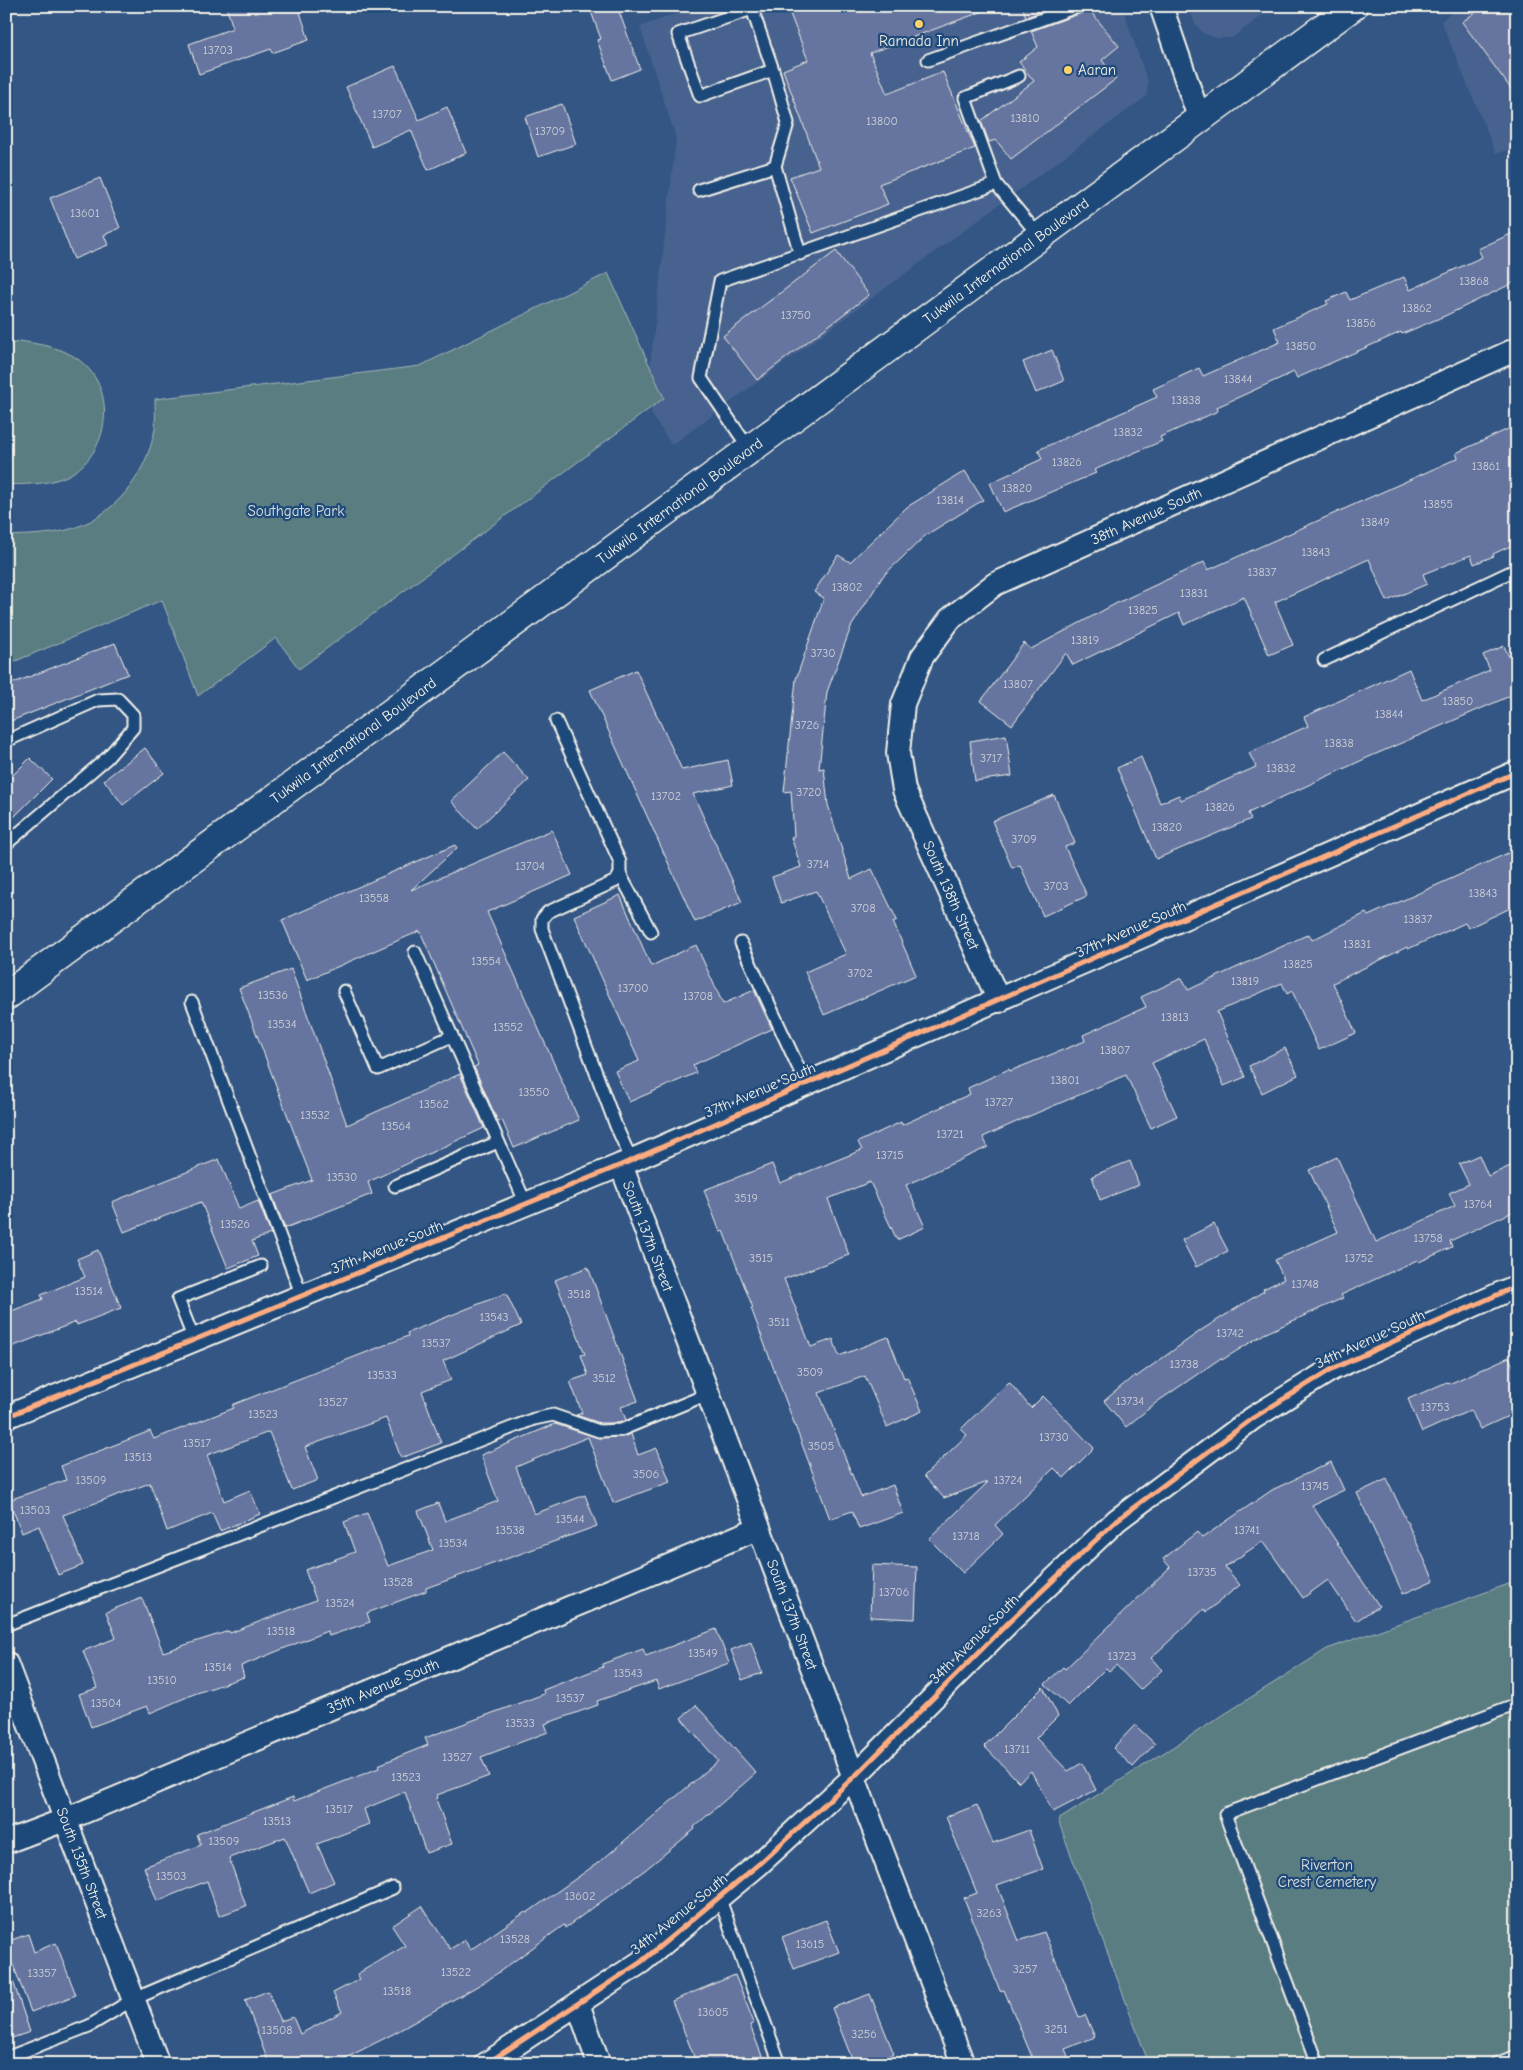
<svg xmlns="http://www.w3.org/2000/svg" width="1523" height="2070" font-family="'Comic Neue',sans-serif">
<rect width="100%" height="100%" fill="#335685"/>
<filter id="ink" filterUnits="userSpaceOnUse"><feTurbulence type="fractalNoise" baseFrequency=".02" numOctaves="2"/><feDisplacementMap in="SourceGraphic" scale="10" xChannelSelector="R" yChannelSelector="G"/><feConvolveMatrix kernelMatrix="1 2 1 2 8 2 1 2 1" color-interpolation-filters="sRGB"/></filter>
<g filter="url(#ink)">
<!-- built -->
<g fill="#46628f">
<path d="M696,6H1122L1148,83L1147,96L672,445L653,417L647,393L676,138L640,27Z"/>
<path d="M1188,6H1275L1232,38H1216L1203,33L1195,24Z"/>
<path d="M1459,6H1517V146L1496,154L1441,21Z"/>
</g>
<!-- green -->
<g fill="#5a7d82" stroke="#a7b7b5">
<path d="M608,273L664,398L299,669L276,638L198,696L162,600L6,665V536C27,535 47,535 67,530C114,518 146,476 155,429C156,420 155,409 155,399L420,366Z"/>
<path d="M20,341C44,345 68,348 86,366C120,400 105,465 59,479C42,485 24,484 6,485V346Z"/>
<path d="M1517,1581V2064H1149L1058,1820L1327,1649Z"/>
</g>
<!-- building -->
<g fill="#6675a0" stroke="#f4f1e8">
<path d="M226,6H298L309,40L272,53L271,49L199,74L189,44L233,28Z"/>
<path d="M589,6H617L640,69L612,80L597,40L601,39Z"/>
<path d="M787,6H988L989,9L870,53L887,94L943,72L975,148L879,184L888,204L813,233L790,177L819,167L783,70L808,60Z"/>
<path d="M1022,6H1056L1026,17Z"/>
<path d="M1086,6L1119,46L1102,60L1116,79L1011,159L996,140L989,142L981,121L1034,81L1019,62L1038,47L1031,31L1082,13Z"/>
<path d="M1484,6H1517V97L1462,22Z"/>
<path d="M395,66L419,120L447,107L466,153L428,170L411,130L372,147L346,87Z"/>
<path d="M562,104L576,144L538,157L525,117Z"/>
<path d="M100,178L120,228L104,235L108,245L74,259L50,198Z"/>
<path d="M1517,231V281L1447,315L1402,334L1401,332L1297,378L1294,372L1217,407L1218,411L1160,437L1162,441L1094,470L1096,473L1003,512L990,483L1042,459L1038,450L1157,397L1153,389L1199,368L1203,376L1280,342L1274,328L1328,304L1326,301L1346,292L1350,300L1404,277L1410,290L1482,257L1478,249Z"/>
<path d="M836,251L869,295L757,380L723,336Z"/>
<path d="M1052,350L1064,381L1036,393L1023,362Z"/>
<path d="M1517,425V543L1493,554L1494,556L1474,564L1471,555L1423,574L1427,584L1387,601L1369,559L1275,602L1293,645L1269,655L1244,597L1184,625L1179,613L1073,665L1066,653L1012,725L981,701L1024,643L1031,649L1117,603L1164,581L1204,562L1208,570L1458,458L1456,453Z"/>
<path d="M965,471L983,500L926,535L883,576L851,627L827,692L819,769L824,768L828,805L851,879L872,869L897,920L893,922L916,975L824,1015L805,972L846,954L816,891L781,903L772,877L801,867L791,837L794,836L791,791L784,792L796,679L824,598L814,592L838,555L850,562L907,507Z"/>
<path d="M115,643L128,674L6,723V686Z"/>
<path d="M1504,646L1510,659L1517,656V693L1369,757L1248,813L1251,819L1156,859L1117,768L1141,757L1160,803L1179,795L1181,800L1256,767L1249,753L1308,726L1304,717L1409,669L1422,700L1490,670L1483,655Z"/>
<path d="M636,670L682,770L728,760L733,785L693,794L742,902L695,922L590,690Z"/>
<path d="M1006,735L1012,776L975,781L970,741Z"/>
<path d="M145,748L164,773L123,805L104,780Z"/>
<path d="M503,752L529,780L477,829L451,801Z"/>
<path d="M30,758L52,779L6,825V782Z"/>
<path d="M1054,795L1075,843L1065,847L1087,896L1043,916L1020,865L1012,868L992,821Z"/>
<path d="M552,830L572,875L487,912L579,1120L514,1148L502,1120L498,1122L474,1067L478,1065L420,931L307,980L282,920L455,845L457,848L411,890Z"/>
<path d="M1517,849V905L1468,928L1465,923L1408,949L1407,947L1333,983L1356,1033L1319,1050L1292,991L1287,994L1282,983L1217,1012L1245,1077L1224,1086L1204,1039L1152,1063L1177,1116L1151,1128L1126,1075L1025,1118L983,1137L988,1147L906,1185L925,1227L897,1240L870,1182L828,1199L849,1255L784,1279L811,1347L833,1339L839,1356L888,1337L904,1378L907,1377L922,1411L887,1427L865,1376L819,1393L861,1497L893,1485L903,1513L859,1529L852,1511L830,1519L751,1308H753L723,1231L720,1232L704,1190L772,1164L780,1183L862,1150L858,1142L901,1122L902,1125L970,1094L968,1088L1009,1069L1010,1071L1085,1041L1083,1035L1146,1007L1141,997L1182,978L1188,990L1309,934L1312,940L1366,913L1368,916Z"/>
<path d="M620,895L651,966L696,945L723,1004L754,990L772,1029L693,1065L696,1073L629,1102L615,1071L639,1061L574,916Z"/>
<path d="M291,969L347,1125L460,1074L484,1128L368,1182L372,1194L285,1228L272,1195L312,1180L239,988Z"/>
<path d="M1285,1048L1298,1075L1262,1093L1249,1066Z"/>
<path d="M1479,1155L1488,1176L1517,1163V1210L1450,1241L1452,1247L1419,1262L1417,1260L1341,1295L1343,1298L1264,1334L1222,1360L1221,1358L1157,1402L1126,1427L1104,1401L1135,1375L1136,1377L1203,1329L1264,1291L1263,1289L1284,1279L1275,1260L1338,1232L1309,1170L1337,1157L1376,1242L1455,1206L1449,1193L1469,1184L1459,1164Z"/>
<path d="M219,1159L239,1209L258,1201L271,1234L252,1241L258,1256L228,1268L201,1202L124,1232L112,1202Z"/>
<path d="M1130,1161L1139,1185L1100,1200L1092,1176Z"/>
<path d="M1214,1224L1228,1251L1196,1267L1182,1240Z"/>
<path d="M98,1250L121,1308L77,1325L76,1322L6,1349V1313L43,1299L41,1295L85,1277L77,1259Z"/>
<path d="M588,1267L638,1401L621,1407L626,1420L619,1423H600L576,1415L582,1413L570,1381L588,1375L581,1355L585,1354L555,1280Z"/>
<path d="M506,1293L521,1325L443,1361L451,1380L422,1391L441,1443L401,1458L386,1418L305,1447L318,1480L292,1490L269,1432L207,1455L224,1501L250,1490L260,1514L220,1531L212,1513L167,1531L150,1483L63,1515L83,1565L58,1575L39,1526L22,1533L9,1500L66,1480L61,1466L150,1431L154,1439L234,1408L232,1405L408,1336L407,1333Z"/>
<path d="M1509,1357L1517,1374V1412L1480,1429L1471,1410L1422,1432L1408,1399L1447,1382L1449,1384Z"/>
<path d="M1009,1382L1031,1408L1043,1396L1094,1448L1064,1478L1054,1468L995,1525L1003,1534L963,1573L929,1539L988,1482L944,1498L924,1476L967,1435L961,1429Z"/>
<path d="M555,1424L599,1438L622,1437L631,1434L638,1455L657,1448L670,1482L613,1503L588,1437L516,1467L534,1514L585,1495L597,1526L426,1588V1591L367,1613L370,1622L329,1636L327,1631L241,1666L244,1677L194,1694L150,1713L147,1706L91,1727L79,1694L97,1688L83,1651L116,1638L106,1612L142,1598L163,1652L229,1631L230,1633L316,1600L305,1570L355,1552L344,1522L367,1513L388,1566L433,1550L418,1511L438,1503L445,1521L498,1501L481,1455Z"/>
<path d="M1331,1462L1344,1490L1312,1505L1379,1606L1356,1621L1328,1580L1303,1598L1263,1541L1225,1567L1240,1585L1206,1612L1204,1609L1151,1658L1162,1670L1140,1690L1116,1665L1109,1671L1106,1668L1068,1706L1045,1684L1063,1667L1065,1669L1170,1567L1163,1559L1197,1532L1202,1538L1272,1490Z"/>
<path d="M1387,1479L1434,1580L1403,1594L1357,1493Z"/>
<path d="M872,1565L917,1567L915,1619L870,1617Z"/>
<path d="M716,1629L729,1663L659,1689L656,1681L597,1701L598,1705L545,1724L548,1732L481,1757L489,1776L437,1795L438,1798L436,1799L452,1844L426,1853L405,1792L364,1809L369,1824L317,1844L334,1882L309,1893L285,1837L229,1858L246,1906L219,1916L207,1881L157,1901L144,1867L201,1845L197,1834L293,1797L294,1801L379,1768L378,1765L428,1745L425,1738L544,1694L543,1690L603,1667L602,1664L643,1649L646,1656Z"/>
<path d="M751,1642L762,1673L742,1680L731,1650Z"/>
<path d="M1043,1687L1058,1716L1036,1738L1068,1771L1082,1763L1096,1790L1053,1812L1031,1771L1019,1782L984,1746Z"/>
<path d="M696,1705L756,1773L694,1827L695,1829L645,1870L565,1928L564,1925L488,1980L393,2034L334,2064H269L245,2000L268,1991L280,2021L293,2017L300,2034L342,2012L333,1993L360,1979L357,1974L405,1946L392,1926L422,1906L450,1949L465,1940L470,1950L525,1912L527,1913L602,1860L718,1761L681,1718Z"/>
<path d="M1135,1725L1155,1744L1133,1767L1113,1748Z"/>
<path d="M977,1805L993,1843L1029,1830L1043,1869L997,1885L1019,1941L1044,1932L1079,2017L1085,2015L1095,2037L1065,2049L1071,2064H1035L1004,1990L1000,1991L964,1898L977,1893L946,1817Z"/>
<path d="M826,1920L839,1952L794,1969L782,1937Z"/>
<path d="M28,1934L34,1952L56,1943L76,1995L31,2012L6,1946V1942Z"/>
<path d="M6,1972H10L30,2032L6,2040Z"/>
<path d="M735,1975L754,2023L750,2025L765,2064H697L672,2001Z"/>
<path d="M870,1994L894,2054L868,2064H854L832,2008Z"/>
</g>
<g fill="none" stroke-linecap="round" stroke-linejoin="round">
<defs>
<g id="lane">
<path d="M928,60L1079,6"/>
<path d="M773,70L700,96L678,34L752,9L773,70L788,123L775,166L800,254"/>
<path d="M996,184L965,98L1019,76"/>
<path d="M699,190L775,166"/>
<path d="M750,450L701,378L720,281L996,184L1040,237"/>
<path d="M1324,660L1517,569"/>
<path d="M556,721L620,862V874L616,881L548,912L542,919V929L616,1126L631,1159"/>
<path d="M6,741L98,700L118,699L133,715V728L107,758L6,844"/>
<path d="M620,874L651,932"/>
<path d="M741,943L806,1084"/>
<path d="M415,952L526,1204"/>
<path d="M344,991L378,1069L452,1036"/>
<path d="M192,1002L302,1296"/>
<path d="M395,1186L498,1142"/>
<path d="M194,1340L178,1299L261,1266"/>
<path d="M6,1625L534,1419L553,1415L599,1431L621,1430L708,1394"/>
<path d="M719,1897L780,2064"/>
<path d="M6,2058L89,2026L134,1999L393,1888"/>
<path d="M1318,2064L1225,1814L1517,1704"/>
<path d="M1495,2064L1517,2056"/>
</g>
<g id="street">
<path d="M1161,6L1200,120"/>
<path id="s1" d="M999,1001L904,790L898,753L903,704L922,657L950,619L995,584L1517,349"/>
<path id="s2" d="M621,1165L963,2064"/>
<path d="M6,1417L621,1165L1517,772"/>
<path id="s3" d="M6,1663L158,2064"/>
<path id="s4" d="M6,1842L67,1819L759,1528"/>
<path d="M578,2004L599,2064"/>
<path d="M486,2064L641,1962L759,1864L855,1776L1009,1622L1117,1520L1253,1418L1332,1369L1517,1286"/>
</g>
<g id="primary">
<path id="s5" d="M6,996L1353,6"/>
</g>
</defs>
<!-- lane casing -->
<use href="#lane" stroke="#f4f1e8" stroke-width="15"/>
<!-- street casing -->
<use href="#street" stroke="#f4f1e8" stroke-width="26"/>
<!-- primary casing -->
<use href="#primary" stroke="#f4f1e8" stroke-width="31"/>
<!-- lane -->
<use href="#lane" stroke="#1f4a7a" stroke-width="11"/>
<!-- street -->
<use href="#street" stroke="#1f4a7a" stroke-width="22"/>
<!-- primary -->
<use href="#primary" stroke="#1f4a7a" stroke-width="28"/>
<defs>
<g id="cycleway">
<path d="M6,1417L621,1165L1517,772"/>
<path d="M486,2064L641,1962L759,1864L855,1776L1009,1622L1117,1520L1253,1418L1332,1369L1517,1286"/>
</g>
</defs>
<!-- cycleway casing -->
<use href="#cycleway" stroke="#1f4a7a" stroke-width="8"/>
<!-- cycleway -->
<use href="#cycleway" stroke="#ffac80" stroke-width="5"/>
</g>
</g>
<!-- markers -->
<g fill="#ffd166" stroke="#1f4a7a" stroke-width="2">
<circle cx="919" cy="24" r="5"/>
<circle cx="1068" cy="70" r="5"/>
</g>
<g text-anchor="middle" stroke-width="4.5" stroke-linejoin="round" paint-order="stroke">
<!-- number labels -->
<g font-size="12" fill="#d0d2d6">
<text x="218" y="54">13703</text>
<text x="387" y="118">13707</text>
<text x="1025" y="122">13810</text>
<text x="882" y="125">13800</text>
<text x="550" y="135">13709</text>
<text x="85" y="217">13601</text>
<text x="1474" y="285">13868</text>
<text x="1417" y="312">13862</text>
<text x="796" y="319">13750</text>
<text x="1361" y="327">13856</text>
<text x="1301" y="350">13850</text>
<text x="1238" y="383">13844</text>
<text x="1186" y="404">13838</text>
<text x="1128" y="436">13832</text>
<text x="1067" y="466">13826</text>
<text x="1486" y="470">13861</text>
<text x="1017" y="492">13820</text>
<text x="950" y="504">13814</text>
<text x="1438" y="508">13855</text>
<text x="1375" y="526">13849</text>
<text x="1316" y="556">13843</text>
<text x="1262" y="576">13837</text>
<text x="847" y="591">13802</text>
<text x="1194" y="597">13831</text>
<text x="1143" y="614">13825</text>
<text x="1085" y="644">13819</text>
<text x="823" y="657">3730</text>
<text x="1018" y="688">13807</text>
<text x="1458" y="705">13850</text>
<text x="1389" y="718">13844</text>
<text x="807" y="729">3726</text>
<text x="1339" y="747">13838</text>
<text x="991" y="762">3717</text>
<text x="1281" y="772">13832</text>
<text x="809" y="796">3720</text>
<text x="666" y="800">13702</text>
<text x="1220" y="811">13826</text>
<text x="1167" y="831">13820</text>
<text x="1024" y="843">3709</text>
<text x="818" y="868">3714</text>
<text x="530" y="870">13704</text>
<text x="1056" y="890">3703</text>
<text x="1483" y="897">13843</text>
<text x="374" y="902">13558</text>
<text x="863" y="912">3708</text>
<text x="1418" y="923">13837</text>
<text x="1357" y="948">13831</text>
<text x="486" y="965">13554</text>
<text x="1298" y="968">13825</text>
<text x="860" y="977">3702</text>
<text x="1245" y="985">13819</text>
<text x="633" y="992">13700</text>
<text x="273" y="999">13536</text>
<text x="698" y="1000">13708</text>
<text x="1175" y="1021">13813</text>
<text x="282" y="1028">13534</text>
<text x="508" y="1031">13552</text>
<text x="1115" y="1054">13807</text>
<text x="1065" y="1084">13801</text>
<text x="534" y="1096">13550</text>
<text x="999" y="1106">13727</text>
<text x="434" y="1108">13562</text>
<text x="315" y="1119">13532</text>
<text x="396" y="1130">13564</text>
<text x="950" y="1138">13721</text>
<text x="890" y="1159">13715</text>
<text x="342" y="1181">13530</text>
<text x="746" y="1202">3519</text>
<text x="1478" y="1208">13764</text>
<text x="235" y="1228">13526</text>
<text x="1428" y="1242">13758</text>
<text x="761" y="1262">3515</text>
<text x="1359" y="1262">13752</text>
<text x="1305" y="1288">13748</text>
<text x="89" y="1295">13514</text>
<text x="579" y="1298">3518</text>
<text x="494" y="1321">13543</text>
<text x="779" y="1326">3511</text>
<text x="1230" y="1337">13742</text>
<text x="436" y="1347">13537</text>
<text x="1184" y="1368">13738</text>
<text x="810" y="1376">3509</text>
<text x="382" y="1379">13533</text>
<text x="604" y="1382">3512</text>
<text x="1130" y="1405">13734</text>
<text x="333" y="1406">13527</text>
<text x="1435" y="1411">13753</text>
<text x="263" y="1418">13523</text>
<text x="1054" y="1441">13730</text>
<text x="197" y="1447">13517</text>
<text x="821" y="1450">3505</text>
<text x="138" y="1461">13513</text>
<text x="646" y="1478">3506</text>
<text x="91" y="1484">13509</text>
<text x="1008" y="1484">13724</text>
<text x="1315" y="1490">13745</text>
<text x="35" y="1514">13503</text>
<text x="570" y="1523">13544</text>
<text x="510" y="1534">13538</text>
<text x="1247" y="1534">13741</text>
<text x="966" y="1540">13718</text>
<text x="453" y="1547">13534</text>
<text x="1202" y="1576">13735</text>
<text x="398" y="1586">13528</text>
<text x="894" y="1596">13706</text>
<text x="340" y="1607">13524</text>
<text x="281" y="1635">13518</text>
<text x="703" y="1657">13549</text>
<text x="1122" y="1660">13723</text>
<text x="218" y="1671">13514</text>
<text x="628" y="1677">13543</text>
<text x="162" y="1684">13510</text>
<text x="570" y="1702">13537</text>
<text x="106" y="1707">13504</text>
<text x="520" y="1727">13533</text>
<text x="1017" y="1753">13711</text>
<text x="457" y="1761">13527</text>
<text x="406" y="1781">13523</text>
<text x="339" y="1813">13517</text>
<text x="277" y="1825">13513</text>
<text x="224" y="1845">13509</text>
<text x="171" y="1880">13503</text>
<text x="580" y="1900">13602</text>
<text x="989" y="1917">3263</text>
<text x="515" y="1943">13528</text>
<text x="810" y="1948">13615</text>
<text x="1025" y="1973">3257</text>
<text x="456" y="1976">13522</text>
<text x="42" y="1977">13357</text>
<text x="397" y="1995">13518</text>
<text x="713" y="2016">13605</text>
<text x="1056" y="2033">3251</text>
<text x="277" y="2034">13508</text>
<text x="864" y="2038">3256</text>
</g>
<!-- poi labels -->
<g font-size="15" fill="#f4f1e8" stroke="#1f4a7a">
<text x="919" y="46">Ramada Inn</text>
<text x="1078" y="75" text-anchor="start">Aaran</text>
</g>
<!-- street labels -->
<g font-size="15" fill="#f4f1e8" stroke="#1f4a7a">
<text dy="5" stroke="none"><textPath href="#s5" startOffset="1241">Tukwila International Boulevard</textPath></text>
<text dy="5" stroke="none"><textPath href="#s5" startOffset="836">Tukwila International Boulevard</textPath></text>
<text dy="5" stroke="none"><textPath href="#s1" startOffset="639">38th Avenue South</textPath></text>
<text dy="5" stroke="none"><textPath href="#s5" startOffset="431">Tukwila International Boulevard</textPath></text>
<text transform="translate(951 895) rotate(66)" y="5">South 138th Street</text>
<text transform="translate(1131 929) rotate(-24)" y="5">37th Avenue South</text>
<text transform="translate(760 1090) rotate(-23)" y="5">37th Avenue South</text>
<text dy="5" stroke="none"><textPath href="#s2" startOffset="76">South 137th Street</textPath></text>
<text transform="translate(387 1247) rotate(-22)" y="5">37th Avenue South</text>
<text transform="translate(1370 1339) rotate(-25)" y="5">34th Avenue South</text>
<text dy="5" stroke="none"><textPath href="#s2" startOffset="481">South 137th Street</textPath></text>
<text transform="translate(974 1639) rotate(-45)" y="5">34th Avenue South</text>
<text dy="5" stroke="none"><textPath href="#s4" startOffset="408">35th Avenue South</textPath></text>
<text dy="5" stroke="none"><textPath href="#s3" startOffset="214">South 135th Street</textPath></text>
<text transform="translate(679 1914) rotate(-39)" y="5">34th Avenue South</text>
</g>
<!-- park labels -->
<g font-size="15" fill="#dde0d9" stroke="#1f4a7a">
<text x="296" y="516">Southgate Park</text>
<text x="1327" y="1870">Riverton<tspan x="1327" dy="17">Crest Cemetery</tspan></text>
</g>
</g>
<!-- margin -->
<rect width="1523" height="2070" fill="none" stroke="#1f4a7a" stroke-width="25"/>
<rect x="12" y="12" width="1498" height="2045" fill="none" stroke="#f4f1e8" stroke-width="2" filter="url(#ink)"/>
</svg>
